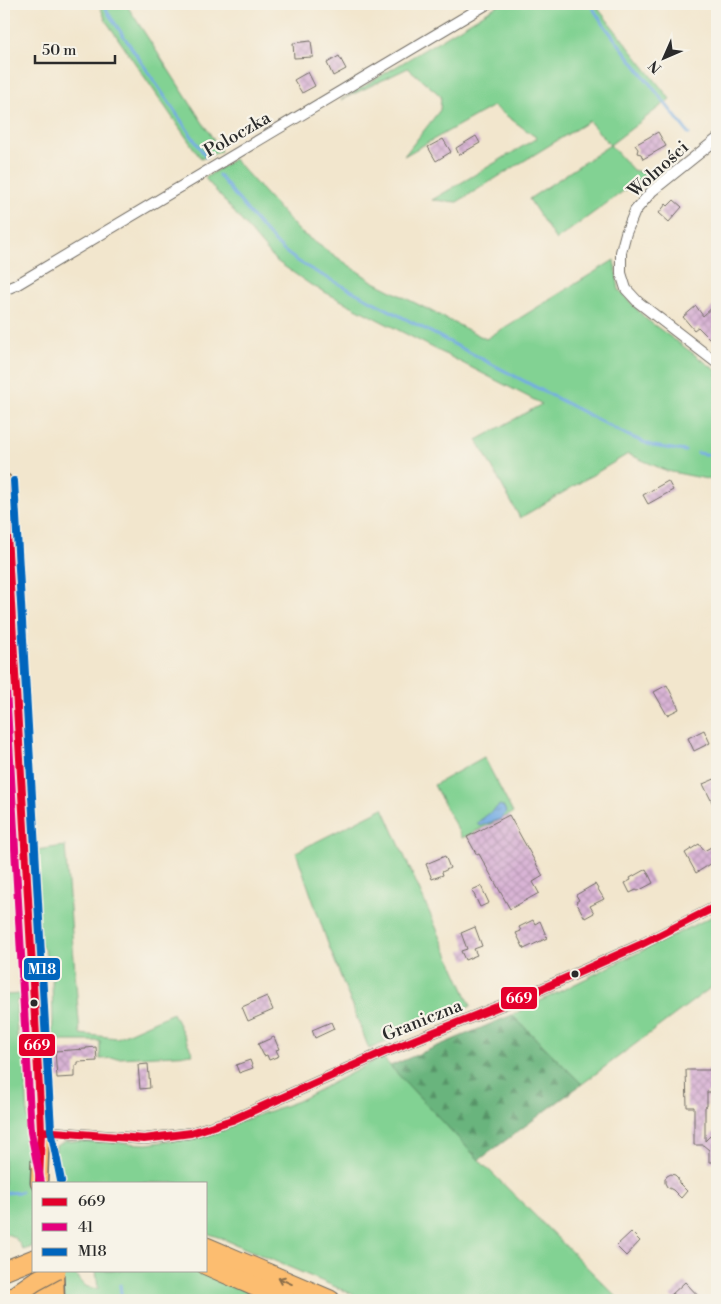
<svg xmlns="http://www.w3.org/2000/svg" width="721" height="1304" font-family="'Libre Bodoni',serif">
<defs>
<pattern id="forest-firs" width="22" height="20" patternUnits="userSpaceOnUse" patternTransform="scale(1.25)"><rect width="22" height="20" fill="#69b47d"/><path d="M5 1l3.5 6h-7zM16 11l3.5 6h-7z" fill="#579367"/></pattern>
<pattern id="water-ripples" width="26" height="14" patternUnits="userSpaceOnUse" patternTransform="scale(1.25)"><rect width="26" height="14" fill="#74ace3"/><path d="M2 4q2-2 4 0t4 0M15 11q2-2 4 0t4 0" fill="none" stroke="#5f8cb8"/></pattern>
<pattern id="building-cross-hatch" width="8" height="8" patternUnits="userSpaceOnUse" patternTransform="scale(1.25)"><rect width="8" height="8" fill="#d9b4d5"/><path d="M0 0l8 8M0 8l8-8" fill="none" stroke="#ba9bb7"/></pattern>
</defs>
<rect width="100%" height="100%" fill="#f7f3e8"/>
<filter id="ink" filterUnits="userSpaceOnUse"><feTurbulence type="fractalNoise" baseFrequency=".02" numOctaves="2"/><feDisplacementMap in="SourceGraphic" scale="10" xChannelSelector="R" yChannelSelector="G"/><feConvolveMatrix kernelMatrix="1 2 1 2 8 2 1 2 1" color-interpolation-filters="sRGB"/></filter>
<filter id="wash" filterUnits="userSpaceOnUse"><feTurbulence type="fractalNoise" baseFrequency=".0096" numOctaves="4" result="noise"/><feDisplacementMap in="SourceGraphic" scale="20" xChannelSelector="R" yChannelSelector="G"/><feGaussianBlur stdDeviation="1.12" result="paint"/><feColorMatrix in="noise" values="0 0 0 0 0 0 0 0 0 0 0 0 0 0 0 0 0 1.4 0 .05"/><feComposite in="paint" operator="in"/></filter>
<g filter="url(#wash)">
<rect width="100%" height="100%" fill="#f2e6cd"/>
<!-- green -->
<g fill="#82d293" stroke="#567e5f">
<path d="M99,4H126L221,151L201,159L106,21Z"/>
<path d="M500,4H596L600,11L670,99L610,145L633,170L647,174L556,240L529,199L610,145L589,121L457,202L432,200L537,138L493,106L404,156L440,110L441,96L408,68L341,100Z"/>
<path d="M234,159L300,232L372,281L486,339L614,260L619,290L646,319L717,371V481L667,471L628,454L520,518L477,440L542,404L311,285L275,260L205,178Z"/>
<path d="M484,757L513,813L462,838L434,785Z"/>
<path d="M383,808L471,1006L369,1049L327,941L296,852Z"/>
<path d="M65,846L80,1034L117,1038L173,1013L193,1054L100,1059V1041H52L53,1020L52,979L45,951L38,941L36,850Z"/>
<path d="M717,914V983L582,1084L512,1015Z"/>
<path d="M22,994L16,1003L17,1036L25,1058L32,1203V1247L23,1250C18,1241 15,1235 4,1234V995Z"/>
<path d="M382,1057L479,1160L620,1300H366L221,1238L206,1233V1183H57L55,1160L56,1146L66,1141L147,1144L194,1138L298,1101Z"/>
<path d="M96,1270H193L221,1279L270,1300H63L62,1277L75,1271C78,1283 87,1289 98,1289Z"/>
</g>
<!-- forest -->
<path fill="url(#forest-firs)" stroke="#4a7054" d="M512,1015L582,1084L479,1160L390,1066Z"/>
<!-- water -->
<path fill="url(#water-ripples)" stroke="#506c87" d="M500,805L504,807L506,812L501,819L480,826L478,824V822Z"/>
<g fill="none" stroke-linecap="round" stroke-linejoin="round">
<!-- stream -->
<g stroke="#74ace3" stroke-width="3">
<path d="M104,4L108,13L206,157"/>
<path d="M590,4L604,25L689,134"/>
<path d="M219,175C239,200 259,227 282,249C293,259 305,266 318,273L627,435L653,446L685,451"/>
<path d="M698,453L717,456"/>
<path d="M4,1193L21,1192"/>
<path d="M120,1285L122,1300"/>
</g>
</g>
<g id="blocks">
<!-- building -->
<g fill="url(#building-cross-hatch)">
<path d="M311,41L313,57L294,58L293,43Z"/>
<path d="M339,56L346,69L333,76L327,63Z"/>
<path d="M308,72L315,86L302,93L294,80Z"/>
<path d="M658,132L666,146L643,159L641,154L637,153L638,149L635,145Z"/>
<path d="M476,136L480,143L459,155L456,148Z"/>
<path d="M443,139L451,152L436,161L428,147Z"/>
<path d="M674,200L682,207L669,222L659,213L666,204L668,206Z"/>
<path d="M717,303V335L711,340L698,327L694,330L683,317L696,306L703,316Z"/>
<path d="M668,481L673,490L648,504L643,495Z"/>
<path d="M667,685L679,709L667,715L654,692Z"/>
<path d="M704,730L710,743L694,751L688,738Z"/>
<path d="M717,778V812L703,784Z"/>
<path d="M509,815L543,876L533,882L539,893L510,909L479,854L477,855L467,837Z"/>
<path d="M699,844L704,851L711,847L717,858V860L696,873L685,853Z"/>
<path d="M445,856L450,868L442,872L443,875L432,879L426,864Z"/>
<path d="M646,869L653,883L638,891L636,890L630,893L625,883L631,880L630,878Z"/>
<path d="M595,884L604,899L590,906L594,913L585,918L576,902L579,900L576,895Z"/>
<path d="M481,886L489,903L480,907L472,890Z"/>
<path d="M533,920L535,924L540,921L547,938L524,949L516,933L521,931L519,927Z"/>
<path d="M475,927L482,946L474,949L477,955L465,960L461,951L467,949L461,933Z"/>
<path d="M267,996L273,1010L248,1021L242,1007Z"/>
<path d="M331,1022L334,1029L315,1038L312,1030Z"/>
<path d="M274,1037L279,1049L276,1050L279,1056L269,1060L267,1055L264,1056L258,1044Z"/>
<path d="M96,1047L97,1061L78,1062V1065H75V1077L57,1078L55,1051L86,1049V1048Z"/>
<path d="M250,1060L253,1068L239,1073L236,1065Z"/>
<path d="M148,1064L150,1088L140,1089L138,1065Z"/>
<path d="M686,1070H711L712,1083H717V1092H707V1106L705,1107V1141L717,1129V1162H709V1150L703,1145H694V1107H687Z"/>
<path d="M671,1174L675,1175L678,1178L679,1183L687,1191L681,1198L673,1190L667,1187L665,1183V1179L667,1176Z"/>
<path d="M631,1232L640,1241L626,1256L616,1246Z"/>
<path d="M685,1282L702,1300H675L670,1296Z"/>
</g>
</g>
</g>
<g filter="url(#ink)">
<use href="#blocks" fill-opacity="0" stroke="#716c64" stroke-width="1"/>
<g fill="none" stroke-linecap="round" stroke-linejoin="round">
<defs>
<g id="street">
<path d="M717,139L652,191L635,211L626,233L621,252V273L626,289L638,302L717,363"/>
<path d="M4,290L16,285L487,4"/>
<path d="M41,1131L144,1139L191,1133L232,1120L382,1053L537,991L640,945L717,906"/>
</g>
<g id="primary">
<path d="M4,482L40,1105L41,1131L39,1183"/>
<path d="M42,1270V1300"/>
<path d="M55,1270L56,1300"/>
</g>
<g id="highway">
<path d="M206,1247L330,1300"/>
<path d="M206,1265L286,1300"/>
<path d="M4,1271L34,1259"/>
<path d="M9,1300L21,1291"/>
</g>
</defs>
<!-- street casing -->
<use href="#street" stroke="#716c64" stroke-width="12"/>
<!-- primary casing -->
<use href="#primary" stroke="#716c64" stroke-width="19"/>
<!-- highway casing -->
<use href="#highway" stroke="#716c64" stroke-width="21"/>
<!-- street -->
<use href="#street" stroke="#fff" stroke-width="10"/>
<!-- primary -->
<use href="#primary" stroke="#fcbd6f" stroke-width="16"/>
<!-- highway -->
<use href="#highway" stroke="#fcbd6f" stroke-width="19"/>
<defs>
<path id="highway-bridge" d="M21,1291L34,1282L56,1270"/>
</defs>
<!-- highway-bridge casing -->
<use href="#highway-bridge" stroke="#716c64" stroke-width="21" stroke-linecap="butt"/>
<!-- highway-bridge -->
<use href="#highway-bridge" stroke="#fcbd6f" stroke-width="19"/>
<defs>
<g id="bus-1">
<path d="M4,482L40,1105L41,1131L39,1183"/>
<path d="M41,1131L144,1139L191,1133L232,1120L382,1053L537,991L640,945L717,906"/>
</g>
<path id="bus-2" d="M4,653L31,1132L41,1183"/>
<path id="bus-3" d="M14,481L51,1130L61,1181"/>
</defs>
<!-- bus-1 casing -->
<use href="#bus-1" stroke="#f7f3e8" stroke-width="11"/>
<!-- bus-2 casing -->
<use href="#bus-2" stroke="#f7f3e8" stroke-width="11"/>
<!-- bus-3 casing -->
<use href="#bus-3" stroke="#f7f3e8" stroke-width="11"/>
<!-- bus-1 -->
<use href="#bus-1" stroke="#e4002b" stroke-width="8"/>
<!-- bus-2 -->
<use href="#bus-2" stroke="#e5007d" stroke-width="8"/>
<!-- bus-3 -->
<use href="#bus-3" stroke="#0065bd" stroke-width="8"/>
</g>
<!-- one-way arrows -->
<defs><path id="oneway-shaft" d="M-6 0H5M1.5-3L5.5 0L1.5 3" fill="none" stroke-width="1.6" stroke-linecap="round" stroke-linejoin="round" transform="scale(1.25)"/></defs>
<use stroke="#896d4a" href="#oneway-shaft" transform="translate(285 1281) rotate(-156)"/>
</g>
<!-- markers -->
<g fill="#2b2b2b" stroke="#f7f3e8" stroke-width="2">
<circle cx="575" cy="974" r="4.5"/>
<circle cx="34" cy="1003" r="4.5"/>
</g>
<g text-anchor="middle" stroke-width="4.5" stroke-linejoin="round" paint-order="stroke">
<!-- street labels -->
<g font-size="18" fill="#2b2b2b" stroke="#f7f3e8">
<text transform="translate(237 134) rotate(-30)" y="6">Poloczka</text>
<text transform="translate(658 169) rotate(-42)" y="6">Wolności</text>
<text transform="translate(422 1020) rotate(-22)" y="6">Graniczna</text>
</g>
</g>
<g stroke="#f7f3e8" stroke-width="2">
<rect x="23" y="957" width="38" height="24" rx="5" fill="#0065bd"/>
<rect x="500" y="986" width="38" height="24" rx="5" fill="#e4002b"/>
<rect x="18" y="1033" width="38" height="24" rx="5" fill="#e4002b"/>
</g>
<g font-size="14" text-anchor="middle" font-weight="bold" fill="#fff">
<text x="42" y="974">M18</text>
<text x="519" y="1003">669</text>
<text x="37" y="1050">669</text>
</g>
<!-- margin -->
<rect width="721" height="1304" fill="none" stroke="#f7f3e8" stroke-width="20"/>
<!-- legend -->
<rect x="32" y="1182" width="175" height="90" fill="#f7f3e8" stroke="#a5a39c"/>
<rect x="42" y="1198" width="25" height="8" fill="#e4002b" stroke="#a5a39c"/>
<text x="78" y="1206" font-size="15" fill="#2b2b2b">669</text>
<rect x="42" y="1223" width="25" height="8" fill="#e5007d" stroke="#a5a39c"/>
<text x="78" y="1232" font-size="15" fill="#2b2b2b">41</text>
<rect x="42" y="1248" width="25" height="8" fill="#0065bd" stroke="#a5a39c"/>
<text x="78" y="1256" font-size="15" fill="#2b2b2b">M18</text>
<!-- north arrow -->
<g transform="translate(664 58) rotate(225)" stroke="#f7f3e8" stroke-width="4" paint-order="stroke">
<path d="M0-4L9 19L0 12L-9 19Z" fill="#2b2b2b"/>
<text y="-8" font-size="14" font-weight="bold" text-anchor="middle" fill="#2b2b2b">N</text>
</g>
<!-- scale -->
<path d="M35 55v8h80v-8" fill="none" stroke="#2b2b2b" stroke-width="2.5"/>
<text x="42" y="55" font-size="15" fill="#2b2b2b" stroke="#f7f3e8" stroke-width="4" paint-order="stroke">50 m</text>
</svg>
